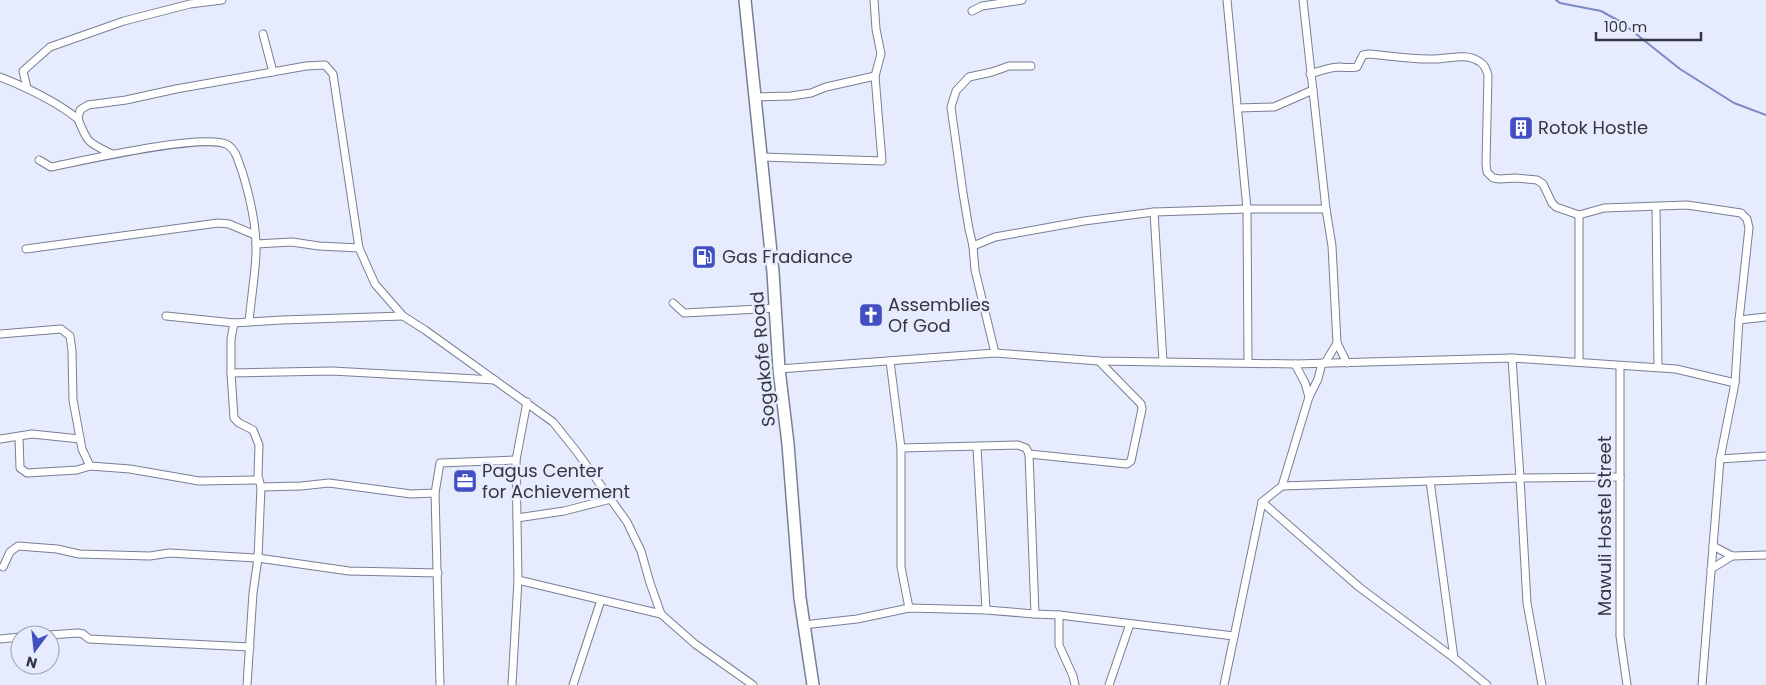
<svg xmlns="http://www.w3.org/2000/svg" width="1766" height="685" font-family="Poppins,sans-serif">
<rect width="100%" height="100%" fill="#e6ebfd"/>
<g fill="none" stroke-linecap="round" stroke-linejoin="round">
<!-- stream -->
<path stroke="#7a89c7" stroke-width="2" d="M1556,0L1560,3L1601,11L1621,22L1680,69L1734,103L1766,115"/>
<defs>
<g id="minor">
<path d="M1227,0L1247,209L1248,363"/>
<path d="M972,11L982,6L1022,0"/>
<path d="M263,34L273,72"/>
<path d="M1310,74C1320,71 1330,67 1340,67C1347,68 1350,68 1357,67L1363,55L1369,54C1391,56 1413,60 1435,59C1450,59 1466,52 1480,62C1485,65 1486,69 1488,75L1486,164L1487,172L1493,178L1500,179L1515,178L1537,180L1543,184L1552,203L1556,207L1579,215L1604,208L1687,205L1741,213L1747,219L1749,228L1739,320"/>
<path d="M0,77C28,88 54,100 78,119"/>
<path d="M27,88L23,71L50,47L124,21L190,4L222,0"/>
<path d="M755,97L791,96L811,93L826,87L875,76"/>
<path d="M1238,108L1274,107L1313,90"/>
<path d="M112,154C88,142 88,144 78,119L80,110L88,105L126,100L176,89L306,66L325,65L333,74L359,248L375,284L403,316L425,330L553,422L577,452L627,522L641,551L650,583L661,614L695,644L753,685"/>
<path d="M761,157L882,161L875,76L881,54L876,29L874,0"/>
<path d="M39,160L51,167C81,161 206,132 228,145C237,151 238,162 242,171C250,197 257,227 256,254C255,276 251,299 249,322"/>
<path d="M1656,207L1658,367"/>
<path d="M1326,209L1332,246L1337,343L1347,363"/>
<path d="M1154,212L1163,362"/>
<path d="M1579,215V362"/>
<path d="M256,244L292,242L319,246L359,248"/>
<path d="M973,246L995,237L1084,221L1154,212L1247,209H1326L1303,0"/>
<path d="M26,249L218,223L229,224L255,235"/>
<path d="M673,303L684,313L776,308"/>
<path d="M166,316L234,323L281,320L403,316"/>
<path d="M234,323L231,339V373L332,371L495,380"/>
<path d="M0,334L61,329L70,336L72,351L73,400L82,449L90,466"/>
<path d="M995,353L1099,361L1295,364L1512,358L1676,369L1735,383L1720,459L1702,685"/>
<path d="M890,361L901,448V567L909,608"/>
<path d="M1325,363L1337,343"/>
<path d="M1295,364L1305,383L1309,397"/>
<path d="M1620,366V636L1627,685"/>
<path d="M779,369L995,353L975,270L973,246L969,229L963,193L951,107L956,91L969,77L992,72L1009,66H1031"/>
<path d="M231,373L234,418L239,423L253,430L259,445L258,476L261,487L258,558L253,593L247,685"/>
<path d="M1735,383L1739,320L1766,317"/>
<path d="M19,437L20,468L27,473L77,470L90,466L130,469L199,481L259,480"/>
<path d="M0,439L32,434L80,439"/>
<path d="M977,447L986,610"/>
<path d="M901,448L1018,445L1026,448L1029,454L1035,614L1059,615L1234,636"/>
<path d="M1029,454L1127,464L1131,461L1142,409L1141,404L1099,361"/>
<path d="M1720,459L1766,456"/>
<path d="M1282,486L1309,397L1318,379L1322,363"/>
<path d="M261,487L301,486L329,483L411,494L435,493L440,463L516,460"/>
<path d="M435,493L440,685"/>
<path d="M1262,502L1359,587L1454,658L1430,481"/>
<path d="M517,518L564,511L611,499"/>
<path d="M1713,546L1732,556L1766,555"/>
<path d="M3,567L10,552L18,546L57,549L79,554L150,556L169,553L258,558L349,571L438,573"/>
<path d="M1711,569L1732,556"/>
<path d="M518,580L661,614"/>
<path d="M1059,615V645L1073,676L1075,685"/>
<path d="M803,625L857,619L909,608L986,610L1035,614"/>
<path d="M49,635L78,633L83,634L89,639L250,647"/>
<path d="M0,639L20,637"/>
<path d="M1454,658L1487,685"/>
<path d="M512,685L518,580L516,460L527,402"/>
<path d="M573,685L601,600"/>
<path d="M1109,685L1130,624"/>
<path d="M1224,685L1262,502L1282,486L1520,478L1512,358"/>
<path d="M1542,685L1527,603L1520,478L1620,477"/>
</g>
<path id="primary" d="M745,0L773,272L779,369L788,444L800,598L813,685"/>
</defs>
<!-- minor casing -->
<use href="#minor" stroke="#797f93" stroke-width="9"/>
<!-- primary casing -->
<use href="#primary" stroke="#797f93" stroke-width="14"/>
<!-- minor -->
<use href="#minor" stroke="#fff" stroke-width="7"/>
<!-- primary -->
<use href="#primary" stroke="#fff" stroke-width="11"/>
</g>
<!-- icons -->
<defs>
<symbol id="building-square" viewBox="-11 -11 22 22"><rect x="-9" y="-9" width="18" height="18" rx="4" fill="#414fc3" stroke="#e6ebfd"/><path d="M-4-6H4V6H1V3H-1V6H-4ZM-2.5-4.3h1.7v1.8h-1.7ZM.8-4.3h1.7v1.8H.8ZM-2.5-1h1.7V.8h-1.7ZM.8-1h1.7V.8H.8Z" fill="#fff"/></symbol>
<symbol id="fuel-square" viewBox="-11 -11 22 22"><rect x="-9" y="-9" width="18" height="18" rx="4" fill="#414fc3" stroke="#e6ebfd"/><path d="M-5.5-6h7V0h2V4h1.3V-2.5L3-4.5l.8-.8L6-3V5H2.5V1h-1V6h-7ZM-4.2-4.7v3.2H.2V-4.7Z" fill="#fff"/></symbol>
<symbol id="church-square" viewBox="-11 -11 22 22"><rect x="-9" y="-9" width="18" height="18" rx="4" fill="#414fc3" stroke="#e6ebfd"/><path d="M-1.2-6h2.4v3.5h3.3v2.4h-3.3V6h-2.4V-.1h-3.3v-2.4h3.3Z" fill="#fff"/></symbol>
<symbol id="office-square" viewBox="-11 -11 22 22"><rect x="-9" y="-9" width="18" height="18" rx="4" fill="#414fc3" stroke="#e6ebfd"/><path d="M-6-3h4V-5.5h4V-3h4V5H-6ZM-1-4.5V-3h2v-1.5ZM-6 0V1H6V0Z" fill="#fff"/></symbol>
</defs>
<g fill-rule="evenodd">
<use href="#building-square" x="1507" y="114" width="28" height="28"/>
<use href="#fuel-square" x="690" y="243" width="28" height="28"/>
<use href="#church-square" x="857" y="301" width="28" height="28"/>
<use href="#office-square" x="451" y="467" width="28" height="28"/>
</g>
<g text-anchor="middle" stroke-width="5" stroke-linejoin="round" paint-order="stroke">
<!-- poi labels -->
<g font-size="18" fill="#34373f" stroke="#e6ebfd" text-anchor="start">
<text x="1538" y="134">Rotok Hostle</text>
<text x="722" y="263">Gas Fradiance</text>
<text x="888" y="311">Assemblies<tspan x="888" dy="21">Of God</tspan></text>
<text x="482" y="477">Pagus Center<tspan x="482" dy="21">for Achievement</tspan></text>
</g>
<!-- street labels -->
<g font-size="18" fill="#34373f" stroke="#e6ebfd">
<text transform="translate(763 359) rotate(-95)" y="6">Sogakofe Road</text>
<text transform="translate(1605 526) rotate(-90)" y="6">Mawuli Hostel Street</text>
</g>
</g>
<!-- north arrow -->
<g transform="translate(35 650) rotate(195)"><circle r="24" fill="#e6ebfd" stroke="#9fa3b1"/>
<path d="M0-4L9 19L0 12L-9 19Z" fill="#414fc3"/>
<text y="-8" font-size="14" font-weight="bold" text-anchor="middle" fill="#34373f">N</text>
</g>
<!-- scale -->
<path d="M1596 32v8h105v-8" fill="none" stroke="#34373f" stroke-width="2.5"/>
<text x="1604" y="32" font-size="15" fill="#34373f" stroke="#e6ebfd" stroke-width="4" paint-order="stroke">100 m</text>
</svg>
